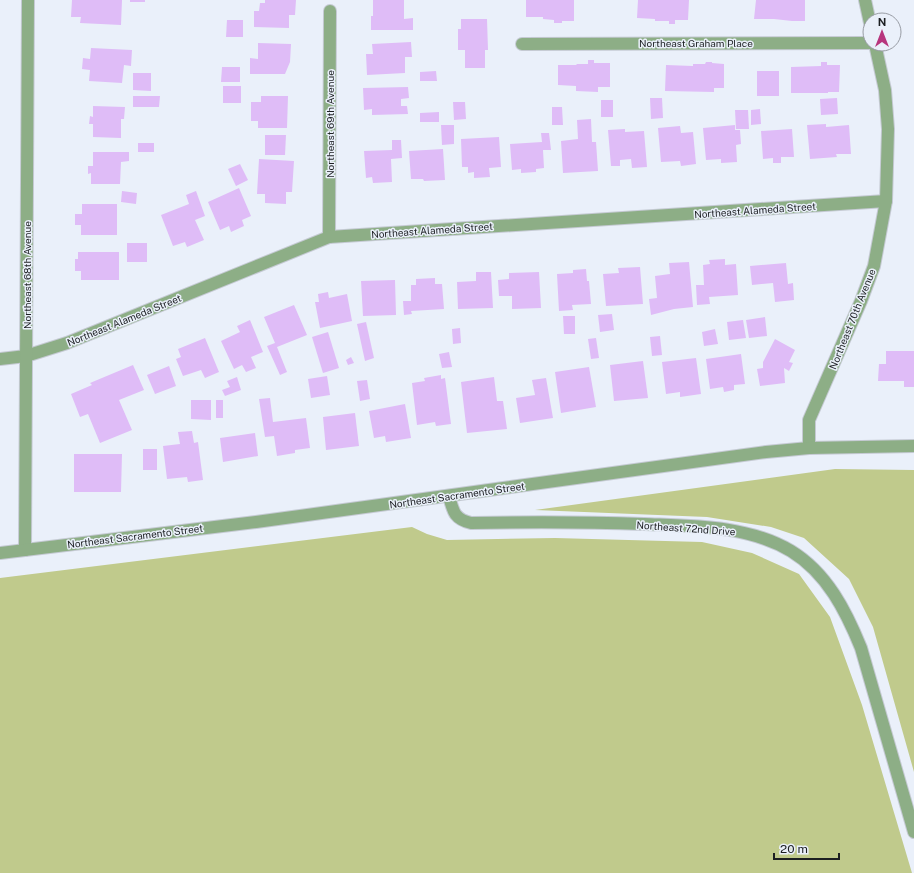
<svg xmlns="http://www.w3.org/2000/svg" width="914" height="873" font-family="'Public Sans',sans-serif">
<rect width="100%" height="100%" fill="#eaf0fa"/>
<!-- green -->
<g fill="#c0ca8c">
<path d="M835,469L914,470V772L873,627L849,579L804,538L771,527L707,517L535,510Z"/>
<path d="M412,527L427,534L447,540L555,538L702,542L752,553L799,574L830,617L862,705L912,873H0V578Z"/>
</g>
<!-- building -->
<g fill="#dfbcf7">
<path d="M72,0H122L121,25L80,23L81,17H71Z"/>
<rect x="130" y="0" width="15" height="2"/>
<path d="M265,0H296L295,15H289V28L254,27V11H259L260,3H265Z"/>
<path d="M373,0H404V19L413,18V30H371V16H373Z"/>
<path d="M526,0H574V21H562V23H554V20L543,19V17H526Z"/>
<path d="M638,0H689L688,20H675V24H669V21H655V19L637,18Z"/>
<path d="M756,0H805V21H792L774,19H754Z"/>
<path d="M461,19H487L488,50H485V68H465V50H458V29H461Z"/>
<path d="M227,20H243V37H226Z"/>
<path d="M411,42L412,57H405V73L367,75L366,54H373L372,44Z"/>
<path d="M258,43L291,44L290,62L285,74H250V58L258,59Z"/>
<path d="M91,48L132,50L131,66L124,65L122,83L89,81L90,70L82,69L83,58L90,59Z"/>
<path d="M588,60H594V63H610V87H598V92L576,91V86L558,85V65H576L577,64H588Z"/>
<path d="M706,62H712V63L724,64V88H714V92L665,91L666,65L693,66V64H705Z"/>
<path d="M821,62H827V65H840L839,92H828V93H791V67L821,66Z"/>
<path d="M222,67H240V82H221Z"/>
<path d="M436,71L437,81H420V72Z"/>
<rect x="757" y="71" width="22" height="25"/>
<path d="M133,73H151V91L133,90Z"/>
<rect x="223" y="86" width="18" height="17"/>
<path d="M408,87L409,98L401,99V106H407L408,114L372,115V109L364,110L363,88Z"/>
<path d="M133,96H160L159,107H133Z"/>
<path d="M261,96H288L287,128H258V121H251V102H261Z"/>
<path d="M650,98H662L663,118L651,119Z"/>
<path d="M837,98L838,114L821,115L820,99Z"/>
<rect x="601" y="100" width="12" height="17"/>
<path d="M453,102H465L466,119L454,120Z"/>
<path d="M93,106L125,107L124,119H121V138L93,137V124H89L90,116L93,117Z"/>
<path d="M552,107H562L563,125H552Z"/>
<path d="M760,109L761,124L751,125V110Z"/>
<path d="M735,110H748L749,129H736Z"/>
<path d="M439,112V122H420V113Z"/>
<path d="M591,119L592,142H596L598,171L563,173L561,141L578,139L577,120Z"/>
<path d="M826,124V127L849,125L851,154H836L837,157L810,159L807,125Z"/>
<path d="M441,125H454V144L442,145Z"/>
<path d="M735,125V130H740L741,144L736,145L737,162L721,163V159L706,160L703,128Z"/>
<path d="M680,126L681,133L693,132L696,164L681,166L680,161L661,162L658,128Z"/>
<path d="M625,129V132L644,131L647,167L632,168L631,159L620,160V166H611L608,130Z"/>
<path d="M792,129L794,157H781V163H773V158L763,159L761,131Z"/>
<path d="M541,133H549L551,150H543L544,168L536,169V172L521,173V169L512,170L510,144L542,142Z"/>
<path d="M265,135H286L285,155H265Z"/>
<path d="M499,137L501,167L489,168L490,177L474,178V172L468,173V167H462L461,139Z"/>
<path d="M392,140H401L402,158L391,159L392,182L373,183L372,177L366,178L364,151L392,150Z"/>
<rect x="138" y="143" width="16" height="9"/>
<path d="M443,149L445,180L424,181L423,179H411L409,151Z"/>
<path d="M93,152H129V161L121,162L120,184H91V173L88,174V166H93Z"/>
<path d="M259,159L294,161L292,192H286V204L265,203V194H257Z"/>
<path d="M240,164L248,180L236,186L228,169Z"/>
<path d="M239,188L251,216L242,220L244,226L231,232L229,226L220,230L208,202Z"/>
<path d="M122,191L137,193L136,204L121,202Z"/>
<path d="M196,191L205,216L195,220L204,240L187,247L185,242L173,246L161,215L189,204L186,195Z"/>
<path d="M82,204H117V235H81V225H75V214H82Z"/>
<rect x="127" y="243" width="20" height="19"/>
<path d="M78,252H119V280H81V271H75V259H78Z"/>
<path d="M725,259V265L736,264L738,295L709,297L710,304L697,305L696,285H704L703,265L710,264L709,260Z"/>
<path d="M689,262L693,307L674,309L651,315L649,299L657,298L655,276L670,274L669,263Z"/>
<path d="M786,263L788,284L793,283L794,300L775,302L773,283L752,285L750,266Z"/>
<path d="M640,267L643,304L606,306L603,274L619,273L618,268Z"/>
<path d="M586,269L587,281H589L591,304L572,305L573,310L559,311L557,274L573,273V270Z"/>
<path d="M476,272H491L493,308L458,309L457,282L476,281Z"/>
<path d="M539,272L541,308L512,309V296H499L498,280L509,279V273Z"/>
<path d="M435,278V284H442L444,309L411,311L412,314L404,315L403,301H411V285H416V279Z"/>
<path d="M395,280L396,315L363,316L361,281Z"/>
<path d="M328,292L329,298L347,294L352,321L320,328L315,302H319L318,294Z"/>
<path d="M294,305L307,335L277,347L287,372L280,375L267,346L275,343L264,317Z"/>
<path d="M612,314L614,330L600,332L598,315Z"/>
<path d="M563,316H575V334H564Z"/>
<path d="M765,317L767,336L749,338L746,320Z"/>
<path d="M250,320L263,352L251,357L256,368L246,372L242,365L234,369L221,341L240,332L237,326Z"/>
<path d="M743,320L746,338L729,340L727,322Z"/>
<path d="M366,322L374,358L365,361L357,324Z"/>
<path d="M460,328L461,343L453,344L452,329Z"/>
<path d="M715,329L718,344L704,346L702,332Z"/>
<path d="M328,332L339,368L323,373L312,337Z"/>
<path d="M660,336L662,355L652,356L650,337Z"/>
<path d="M205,338L219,372L205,378L201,370L183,376L176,359L181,357L178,349Z"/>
<path d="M596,338L599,358L591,359L588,339Z"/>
<path d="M775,339L795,350L789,362L793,363L789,371L784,368L785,383L760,386L757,369L763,368V362Z"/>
<path d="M886,351H914V387H904V381H878L879,364H886Z"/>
<path d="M449,352L452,367L442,368L439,354Z"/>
<path d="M741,354L745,384L734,385V390L724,392L723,387L710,389L706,359Z"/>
<path d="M351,357L354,363L348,365L346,360Z"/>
<path d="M696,358L701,394L680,397V392L666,394L662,362Z"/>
<path d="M643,361L648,398L614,401L610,365Z"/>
<path d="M133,365L144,390L119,400L132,430L100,443L88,414L80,417L71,394L92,385L90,383Z"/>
<path d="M169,366L176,386L155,394L147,375Z"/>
<path d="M589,367L596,407L561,413L555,372Z"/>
<path d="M441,375V379L445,378L451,424L436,426L435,422L417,425L412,383L425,381L424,378Z"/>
<path d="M327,376L330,395L311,398L308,379Z"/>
<path d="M237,377L241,390L225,396L222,390L230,387L227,381Z"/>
<path d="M494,377L497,401H503L507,429L467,433L461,382Z"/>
<path d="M546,378L553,418L520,423L516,398L535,395L532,380Z"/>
<path d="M367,380L370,399L360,401L357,381Z"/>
<path d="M270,398L273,422L306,418L310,448L295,450V453L277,456L274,436L265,437L259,399Z"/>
<path d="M191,400H211V420L191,419Z"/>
<rect x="216" y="400" width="7" height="18"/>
<path d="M405,404L411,438L386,442L385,436L374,438L369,411Z"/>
<path d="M355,413L359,446L326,450L323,417Z"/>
<path d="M192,431L194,443L198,442L203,480L188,482L187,477L167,479L163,446L180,444L178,432Z"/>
<path d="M255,433L258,456L223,462L220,438Z"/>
<rect x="143" y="449" width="14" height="21"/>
<path d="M74,454H122L121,492H74Z"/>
</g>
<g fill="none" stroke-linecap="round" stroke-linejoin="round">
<defs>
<g id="minor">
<path d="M865,0L870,23"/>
<path d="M522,44L870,43"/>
<path d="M329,237L330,11"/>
<path d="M0,359L26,356L67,343L329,237L886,201"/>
<path d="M809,448V420L861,301L874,266L886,201L888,129L885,90L875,44"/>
<path d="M449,496C453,511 454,519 471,523C528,522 586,522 644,524C693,526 747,525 791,551C827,573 846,611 861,648L914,832"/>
<path d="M25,550L28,0"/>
<path d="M0,553L256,522L766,452L809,448L914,446"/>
</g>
</defs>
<!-- minor casing -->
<use href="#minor" stroke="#c5cad3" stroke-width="14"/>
<!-- minor -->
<use href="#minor" stroke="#8dae86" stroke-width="12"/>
</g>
<g text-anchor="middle" stroke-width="3" stroke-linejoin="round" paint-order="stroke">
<!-- street labels -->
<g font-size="10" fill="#1c1f22" stroke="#eaf0fa">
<text x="696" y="47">Northeast Graham Place</text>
<text transform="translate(330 124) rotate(-90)" y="4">Northeast 69th Avenue</text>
<text transform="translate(755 210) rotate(-4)" y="4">Northeast Alameda Street</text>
<text transform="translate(432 230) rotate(-4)" y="4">Northeast Alameda Street</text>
<text transform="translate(27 275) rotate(-90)" y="4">Northeast 68th Avenue</text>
<text transform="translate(852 319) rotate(-68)" y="4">Northeast 70th Avenue</text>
<text transform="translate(124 320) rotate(-22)" y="4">Northeast Alameda Street</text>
<text transform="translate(457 495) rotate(-8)" y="4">Northeast Sacramento Street</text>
<text transform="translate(686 528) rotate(4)" y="4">Northeast 72nd Drive</text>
<text transform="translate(135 536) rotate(-7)" y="4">Northeast Sacramento Street</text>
</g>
</g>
<!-- north arrow -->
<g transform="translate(882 32)"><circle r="19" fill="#eaf0fa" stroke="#989ca4"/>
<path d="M0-3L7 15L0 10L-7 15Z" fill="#b7357d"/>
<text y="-6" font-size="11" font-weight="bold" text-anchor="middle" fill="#1c1f22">N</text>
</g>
<!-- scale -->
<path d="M774 853v6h65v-6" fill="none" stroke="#1c1f22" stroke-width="2"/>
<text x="780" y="853" font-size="12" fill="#1c1f22" stroke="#eaf0fa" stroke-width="3" paint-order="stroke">20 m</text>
</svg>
